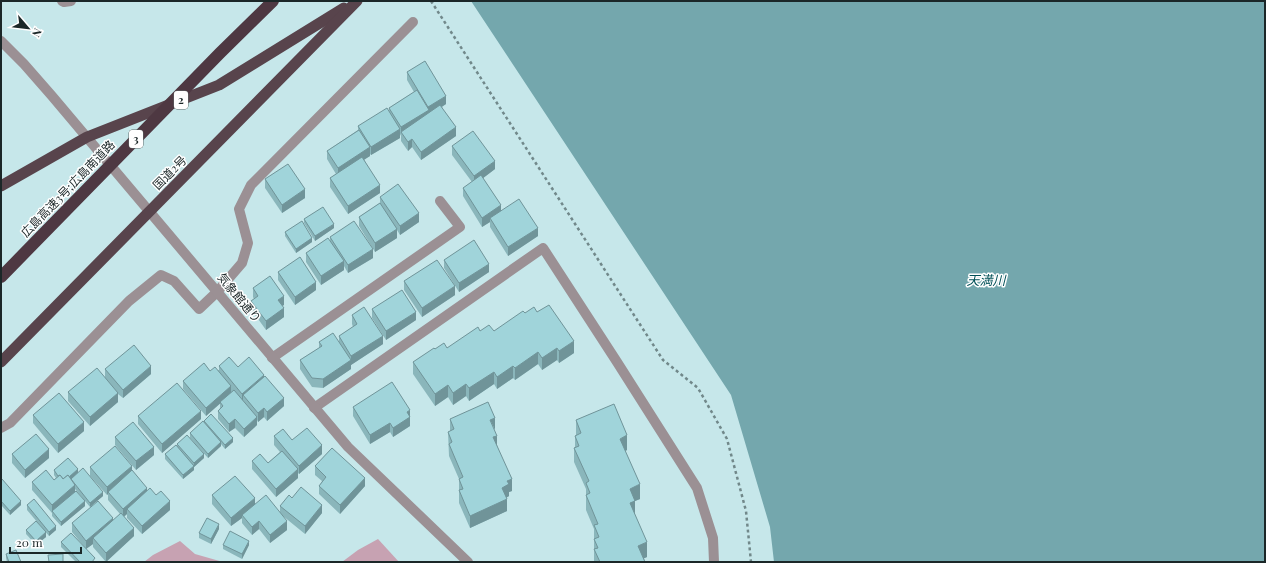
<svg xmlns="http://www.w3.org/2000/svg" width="1266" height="563" font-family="'Playfair Display','Noto Sans JP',serif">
<rect width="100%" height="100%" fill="#c6e7ea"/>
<!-- green -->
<g fill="#c7a2b2">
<path d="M378,539L399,562H342L358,550Z"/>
<path d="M180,541L195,554L223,562H144L153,555Z"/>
</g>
<!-- water -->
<path fill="#74a7ad" d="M471,1H1265V562H774L770,527L731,395Z"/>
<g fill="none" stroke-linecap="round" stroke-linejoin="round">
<!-- path -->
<path stroke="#71888a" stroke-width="2.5" stroke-dasharray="3 3" stroke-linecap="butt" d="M431,1L663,360L698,388L727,439L746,511L751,562"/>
<!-- service -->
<path stroke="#9b9094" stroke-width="10" d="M272,358L460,227L440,201"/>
<!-- minor -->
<g stroke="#9b9094" stroke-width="10">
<path d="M62,1L64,2L71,1"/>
<path d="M314,408L543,248L617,362L697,488L713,538L714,562"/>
<path d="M1,428L10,423L129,301L161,275L174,281L199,309L217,292L242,263L248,243L239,209L251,185L413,22"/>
</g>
<!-- tertiary -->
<path stroke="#9b9094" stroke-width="10" d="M1,41L24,64L52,96L348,447L468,562"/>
<!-- trunk -->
<g stroke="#58444c" stroke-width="11">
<path d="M1,186L87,137L219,85L344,8"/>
<path d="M1,362L357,1"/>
</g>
<!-- motorway-bridge -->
<path stroke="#4e3842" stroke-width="12" d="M1,277L220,53L273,1"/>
</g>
<!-- wall -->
<g fill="#8ab6bb">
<path d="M407,72L446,104L442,107L456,136L421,160L412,147L408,151L401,141V136L400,134V138L371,155L370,154V156L364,159L380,193L348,214L330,187V178L336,174L327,159V151L358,130V126L389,112V108L414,92L407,80Z"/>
<path d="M452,146L495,169L483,178L501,210L538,236L508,256L490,227V222L482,227L463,196V188L472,182L452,155Z"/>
<path d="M265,179L305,198L282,213L265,188Z"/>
<path d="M380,197L419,222L400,235L397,230V238L375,252L359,226V217L380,203Z"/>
<path d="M304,219L334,228L315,241L304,223Z"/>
<path d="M285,232L312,242L296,253L285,236Z"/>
<path d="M330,237L373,258L348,273L344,266V270L321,285L306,262V253L330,241Z"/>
<path d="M444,260L489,272L459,292L444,268Z"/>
<path d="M278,272L316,290L295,305L278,280Z"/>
<path d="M404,281L455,295L422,317L404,290Z"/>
<path d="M253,288L284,305L282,306L284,317L266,330L251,309V301L254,299L253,297Z"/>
<path d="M372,309L416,320L386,340L372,318Z"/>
<path d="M537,312L574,353L559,363L557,360L542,370L538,364L515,380L513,378L497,389L494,384L469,401L466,396L453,405L448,397L435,406L413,374V362L435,349L447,348L480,331H494L525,313Z"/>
<path d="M352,315L383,344L351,365V369L323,388L312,387L300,369V360L319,348V342L339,341V336L353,327L352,324Z"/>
<path d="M219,366L238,367L264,377L284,406L267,421L264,417L258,422L257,420V425L244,437L235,428L229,432L218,419V411L220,408V403L206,416L183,389V381L210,371L219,370Z"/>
<path d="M105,369L151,374L123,398L118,394V402L90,426L68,401V392L105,378Z"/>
<path d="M353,407L410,416V426L393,437L390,432L370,444L353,416Z"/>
<path d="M33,415L84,431L58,453L33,423Z"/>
<path d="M138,416L201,419L162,453L138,424Z"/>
<path d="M450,419L494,430L497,445L512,491L509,492V496L506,498L507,511L470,528L459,503V479L449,456L448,432L450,431Z"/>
<path d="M576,420L627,450L625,451L640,499L635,501V515L647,557L644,558L645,562H594V529L586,510V489L574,462V448L575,447V436L576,435Z"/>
<path d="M204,421L233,442L225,449L221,444V446L208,458L190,438V433L204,422Z"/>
<path d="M274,436L292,440L322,454L299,474L298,473V478L276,497L252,469V461L268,463L280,452L274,445Z"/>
<path d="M115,437L154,455L136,470L115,445Z"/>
<path d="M177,444L204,458L194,467V470L183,479L165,459V454L177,446Z"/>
<path d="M12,454L49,458L25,478L12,463Z"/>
<path d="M315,466L365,486L340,514L319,494V486L322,481L315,475Z"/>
<path d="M90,467L132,471L147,491L170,510L142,534L127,518V514L124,517L134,536L106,562L93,547V544L86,549L72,532V523L113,521L120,514L108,500V494L107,495L90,476Z"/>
<path d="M54,470L78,473L103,496L90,507L75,489V491L85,506L61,526L52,516V513L32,490V482L54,480L56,478L54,475Z"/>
<path d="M1,480L21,505L10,515L1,505Z"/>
<path d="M212,495L255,504L280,513V506L292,498L322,513L305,534L283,516L287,530L270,543L259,529L252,535L242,523V518L231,526L212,504Z"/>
<path d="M27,505L56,530L49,536L27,510Z"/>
<path d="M219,529L211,544L199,538V533Z"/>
<path d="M26,530L46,537L36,545L26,534Z"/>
<path d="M61,542L95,562H76L61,547Z"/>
<path d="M223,545H249L242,559L223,549Z"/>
<path d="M6,554L21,562H7L6,558Z"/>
</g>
<!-- shaded-wall -->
<g fill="#709499">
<path d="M446,96V104L401,132V136V127L428,110V107Z"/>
<path d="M456,127V136L421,160V152Z"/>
<path d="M400,129V138L371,155V147Z"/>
<path d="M412,139V147L408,151V142Z"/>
<path d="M370,147V156L338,177V168Z"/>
<path d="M495,161V169L474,185V176Z"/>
<path d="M380,185V193L348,214V206Z"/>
<path d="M305,189V198L282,213V205Z"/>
<path d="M501,205V214L490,218V222L482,227V218Z"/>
<path d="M419,213V222L400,235V226Z"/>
<path d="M334,224V228L315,241V236Z"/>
<path d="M538,228V236L508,256V247Z"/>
<path d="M397,229V238L375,252V243Z"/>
<path d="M312,238V242L296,253V249Z"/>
<path d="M373,249V258L348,273V265Z"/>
<path d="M344,261V270L321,285V276Z"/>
<path d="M489,264V272L459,292V283Z"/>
<path d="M316,282V290L295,305V297Z"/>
<path d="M455,286V295L422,317V308Z"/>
<path d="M284,296V305L278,308V300Z"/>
<path d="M284,308V317L266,330V321Z"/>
<path d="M416,312V320L386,340V331Z"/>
<path d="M383,336V344L351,365V356Z"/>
<path d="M574,341V353L559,363V351Z"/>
<path d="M557,348V360L542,370V358Z"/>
<path d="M538,352V364L515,380V368Z"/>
<path d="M351,360V369L323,388V379Z"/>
<path d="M151,366V374L123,398V390Z"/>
<path d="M513,366V378L497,389V377Z"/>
<path d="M494,372V384L469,401V388Z"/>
<path d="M264,375V383L243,395V401L242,402V394Z"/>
<path d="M466,384V396L453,405V393Z"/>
<path d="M448,385V397L435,406V394Z"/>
<path d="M231,386V394L206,416V408Z"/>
<path d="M118,393V402L90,426V417Z"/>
<path d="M284,398V406L267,421V412Z"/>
<path d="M264,408V417L258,422V413Z"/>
<path d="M410,410V426L393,437V428L407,412Z"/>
<path d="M201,411V419L162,453V444Z"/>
<path d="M257,417V425L244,437V429Z"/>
<path d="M495,418V430L490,420Z"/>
<path d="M235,419V428L229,432V424Z"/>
<path d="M84,422V431L58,453V444Z"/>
<path d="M390,423V432L370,444V435Z"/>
<path d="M627,435V450L620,454V439Z"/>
<path d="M497,436V448L493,437Z"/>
<path d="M233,438V442L225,449V445Z"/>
<path d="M221,442V446L208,458V454Z"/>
<path d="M322,445V454L299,474V466Z"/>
<path d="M154,447V455L136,470V461Z"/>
<path d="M49,449V458L25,478V470Z"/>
<path d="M204,454V458L194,467V470L183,479V475L194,466V463Z"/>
<path d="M132,466V474L108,492V494L107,495V487Z"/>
<path d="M78,469V474L63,486V482Z"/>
<path d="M298,469V478L276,497V489Z"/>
<path d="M365,478V486L340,514V505Z"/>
<path d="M512,479V491L509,492V496L502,500V488L507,481Z"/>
<path d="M640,484V499L635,501V516L630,518V489Z"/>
<path d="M75,485V493L52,512V505Z"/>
<path d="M147,488V496L127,509V514L123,517V509Z"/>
<path d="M103,492V496L90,507V503Z"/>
<path d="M255,498V507L242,515V518L231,526V518Z"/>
<path d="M507,499V511L470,528V516Z"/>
<path d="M21,501V505L10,515V511Z"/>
<path d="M85,501V506L61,526V522Z"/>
<path d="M170,501V510L142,534V526Z"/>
<path d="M322,505V513L305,534V526Z"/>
<path d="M113,518V527L93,538V544L86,549V541Z"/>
<path d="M259,521V529L252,535V527Z"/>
<path d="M287,521V530L270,543V535Z"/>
<path d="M219,524V529L211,544V539Z"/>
<path d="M56,526V530L49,536V532Z"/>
<path d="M134,528V536L106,562V553Z"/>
<path d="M46,532V537L36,545V541Z"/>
<path d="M249,541V545L242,559V554Z"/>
<path d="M647,542V557L638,561V546Z"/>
</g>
<!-- building -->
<g fill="#a0d4da" stroke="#709499">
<path d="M425,61L446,96L428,107L407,72Z"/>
<path d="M417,90L429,110L401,127L389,108Z"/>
<path d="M440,105L456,127L421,152L412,139L408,142L401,132Z"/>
<path d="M387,108L400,129L371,147L358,126Z"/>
<path d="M359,130L370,147L338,168L327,151Z"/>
<path d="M473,131L495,161L474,176L452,146Z"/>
<path d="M362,157L380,185L348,206L330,178Z"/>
<path d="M288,164L305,189L282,205L265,179Z"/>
<path d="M481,175L501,205L482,218L463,188Z"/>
<path d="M398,184L419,213L400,226L380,197Z"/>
<path d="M519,199L538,228L508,247L490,218Z"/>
<path d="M380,203L397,229L375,243L359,217Z"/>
<path d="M323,207L334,224L315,236L304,219Z"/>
<path d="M302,221L312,238L296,249L285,232Z"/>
<path d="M354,221L373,249L348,265L330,237Z"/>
<path d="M328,238L344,261L321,276L306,253Z"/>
<path d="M474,240L489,264L459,283L444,260Z"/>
<path d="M300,257L316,282L295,297L278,272Z"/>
<path d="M437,260L455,286L422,308L404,281Z"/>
<path d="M270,276L284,296L278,300L284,308L266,321L251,301L258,296L253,288Z"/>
<path d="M402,290L416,312L386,331L372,309Z"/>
<path d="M549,305L574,341L559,351L557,348L542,358L538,352L515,368L513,366L497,377L494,372L469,388L466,384L453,393L448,385L435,394L413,362L434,348L435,349L444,343L447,348L478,327L480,331L489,325L494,331L523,311L525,313L534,307L537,312Z"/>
<path d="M364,307L383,336L351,356L339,336L357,324L352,315Z"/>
<path d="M333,333L351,360L323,379L312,378L300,360L322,346L319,342Z"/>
<path d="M134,345L151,366L123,390L105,369Z"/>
<path d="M229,357L238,367L249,357L264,375L242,394L219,366Z"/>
<path d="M204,363L210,371L215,367L231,386L206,408L183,381Z"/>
<path d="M97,368L118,393L90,417L68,392Z"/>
<path d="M265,376L284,398L267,412L264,408L258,413L243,395Z"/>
<path d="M392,382L410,410L407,412L410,417L393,428L390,423L370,435L353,407Z"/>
<path d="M177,383L201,411L162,444L138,416Z"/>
<path d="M234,390L257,417L244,429L235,419L229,424L218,411L223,406L220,402Z"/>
<path d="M59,393L84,422L58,444L33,415Z"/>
<path d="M488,402L495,418L490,420L497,436L493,437L512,479L507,481L509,484L502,488L507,499L470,516L459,490L463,489L459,479L463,477L449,444L452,442L448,432L454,429L450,419Z"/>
<path d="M614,404L627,435L620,439L640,484L630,489L635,501L630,503L647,542L638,546L645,562H600L594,549L598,548L594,539L599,537L594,525L598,524L586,495L590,493L586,483L589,481L574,448L579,446L575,436L581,433L576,420Z"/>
<path d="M211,414L233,438L225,445L204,421Z"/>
<path d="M203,421L221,442L208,454L190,433Z"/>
<path d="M133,422L154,447L136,461L115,437Z"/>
<path d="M307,428L322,445L299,466L274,436L283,429L292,440Z"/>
<path d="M36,434L49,449L25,470L12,454Z"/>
<path d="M187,435L204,454L194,463L177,444Z"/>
<path d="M176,445L194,466L183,475L165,454Z"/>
<path d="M115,446L132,466L107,487L90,467Z"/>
<path d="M332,448L365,478L340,505L319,486L326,477L315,466Z"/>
<path d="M282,451L298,469L276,489L252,461L260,454L268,463Z"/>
<path d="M68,458L78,469L69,477L68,475L63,479L60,475L58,476L54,470Z"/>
<path d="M83,468L103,492L90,503L71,479Z"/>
<path d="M46,470L54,480L60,475L63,479L68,475L75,485L52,505L32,482Z"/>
<path d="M132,470L147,488L123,509L108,492Z"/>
<path d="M235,476L255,498L231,518L212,495Z"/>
<path d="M2,479L21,501L10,511L1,501V480Z"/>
<path d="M301,487L322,505L305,526L280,506L289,495L292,498Z"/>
<path d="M150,488L156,495L161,491L170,501L142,526L127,509Z"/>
<path d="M76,491L85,501L61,522L52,511Z"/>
<path d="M266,495L287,521L270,535L259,521L252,527L242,515Z"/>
<path d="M34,499L56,526L49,532L27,505Z"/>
<path d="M98,501L113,518L86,541L72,523Z"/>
<path d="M121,513L134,528L106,553L93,538Z"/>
<path d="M207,518L219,524L211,539L199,533Z"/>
<path d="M36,521L46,532L36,541L26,530Z"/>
<path d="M230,531L249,541L242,554L223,545Z"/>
<path d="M71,533L95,558L92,562H80L61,542Z"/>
<path d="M16,550L21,562H9L6,554Z"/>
<path d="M63,554V562H49L48,555Z"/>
</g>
<g text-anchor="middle" stroke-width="3" stroke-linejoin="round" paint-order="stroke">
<!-- shield labels -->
<g fill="#fff" stroke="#5f6868" stroke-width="1">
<rect x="174" y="91" width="14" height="18" rx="3"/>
<rect x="129" y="130" width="14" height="18" rx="3"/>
</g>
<g font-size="11" font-weight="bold" fill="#1b2728">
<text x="181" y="104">2</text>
<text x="136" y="143">3</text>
</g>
<!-- street labels -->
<g font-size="12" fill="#1b2728" stroke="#fff">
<text transform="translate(170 173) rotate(-45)" y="4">国道2号</text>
<text transform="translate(68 189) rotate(-46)" y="4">広島高速3号;広島南道路</text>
<text transform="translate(239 298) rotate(50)" y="4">気象館通り</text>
</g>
<!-- water labels -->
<g font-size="13" font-style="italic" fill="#005057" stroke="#fff">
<text x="986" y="285">天満川</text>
</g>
</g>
<!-- border -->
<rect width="1266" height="563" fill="none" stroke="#1b2728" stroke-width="4"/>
<!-- north arrow -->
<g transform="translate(28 28) rotate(118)" stroke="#ffffff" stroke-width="3" paint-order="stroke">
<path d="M0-3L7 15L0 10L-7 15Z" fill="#1b2728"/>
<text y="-6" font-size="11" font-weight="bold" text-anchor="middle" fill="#1b2728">N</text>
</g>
<!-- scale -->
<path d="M10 547v6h71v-6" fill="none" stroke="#1b2728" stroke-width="2"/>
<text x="16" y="547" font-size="12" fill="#1b2728" stroke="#ffffff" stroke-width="3" paint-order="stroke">20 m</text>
</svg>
